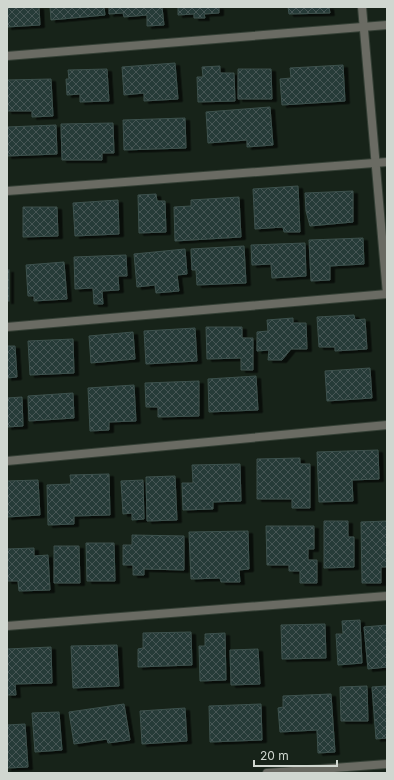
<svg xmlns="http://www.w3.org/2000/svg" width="394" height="780" font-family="Inter,sans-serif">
<defs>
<pattern id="building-cross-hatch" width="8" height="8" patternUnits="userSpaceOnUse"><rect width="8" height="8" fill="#283b38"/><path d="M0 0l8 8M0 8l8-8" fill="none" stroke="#465754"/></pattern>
<filter id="shadow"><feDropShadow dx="4.5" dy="2.5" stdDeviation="0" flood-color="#0009"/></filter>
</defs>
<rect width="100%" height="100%" fill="#172319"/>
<!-- building -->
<g fill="url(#building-cross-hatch)" stroke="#3d514d" filter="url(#shadow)">
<path d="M7,7H39L40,25L7,27Z"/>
<path d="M50,7H104L105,15L51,20Z"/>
<path d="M109,7H162L164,25L147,26V15L124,17L123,13L109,14Z"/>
<path d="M178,7H219V13L204,14L205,18H194V14L178,15Z"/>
<path d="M288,7H329L330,13L289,14Z"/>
<path d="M175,63L178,99L144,101V93L124,95L122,67Z"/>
<path d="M343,65L345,101L282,105L280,79L291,78L290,68Z"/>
<path d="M220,66V73H234L235,101L198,102L197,77H203L202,67Z"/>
<path d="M107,69L109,101L80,102V94L67,95L66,79H69L68,70Z"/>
<path d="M238,69H271L272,99H238Z"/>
<path d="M51,79L53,116L32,117V111H7V80Z"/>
<path d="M270,107L273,145L247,147V140L208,143L206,112Z"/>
<path d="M185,118L186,148L124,150L123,120Z"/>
<path d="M113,123L114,153H102V160H62L61,124Z"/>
<path d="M56,125L57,154L7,156V127Z"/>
<path d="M298,186L300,232H284L283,227L255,229L253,189Z"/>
<path d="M353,191V222L310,226L306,211L305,193Z"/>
<path d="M156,194L157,201H165L166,232L139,233L138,195Z"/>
<path d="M239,197L241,237L175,241L174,207L191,206V200Z"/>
<path d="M118,200L119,234L75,236L73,203Z"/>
<path d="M23,207H57L58,236L23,237Z"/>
<path d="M363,238L364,264L330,266V280L311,281L309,240Z"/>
<path d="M305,243L306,276L272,278L271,264L252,265L251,245Z"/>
<path d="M244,246L246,283L197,285L196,270H192L191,249Z"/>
<path d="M185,249L187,274L177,275L179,291L156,293L155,285L137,287L134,254Z"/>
<path d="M126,255L127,276H118L119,290L102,291L103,304H94L93,288L75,289L74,257Z"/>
<path d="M64,262L67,299L34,301V296H28L26,265Z"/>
<rect x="7" y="270" width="2" height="31"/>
<path d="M354,315L355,320L365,319L367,349L335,351V347H319L317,317Z"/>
<path d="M293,318V323H306L307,349H291L282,360H268L269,350L257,351V332L268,331L267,320Z"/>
<path d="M206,327H242V338H253V370H241V358L207,359Z"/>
<path d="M195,328L197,361L146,364L144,331Z"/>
<path d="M133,332L135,359L91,363L89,336Z"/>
<path d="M73,339L74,373L30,375L28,341Z"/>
<path d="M7,346H15L17,377L7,378Z"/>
<path d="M370,368L372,398L327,401L325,371Z"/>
<path d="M256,376L258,410L209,412L208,379Z"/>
<path d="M199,381V416L158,417V407H146L145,383Z"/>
<path d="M134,385L136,421L109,422V430L90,431L88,388Z"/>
<path d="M73,393L74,418L29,421L28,396Z"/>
<path d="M22,397L23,426L7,427V398Z"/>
<path d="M378,450L379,479L352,480L353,501L319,502L317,452Z"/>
<path d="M300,458V464H310V508H292V499H257V459Z"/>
<path d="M240,464L241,501L213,502V509L183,510L182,483H193L192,465Z"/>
<path d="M109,474L110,515L74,516V524L48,525L47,485L71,484L70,475Z"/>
<path d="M175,476L177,520L147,521L146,477Z"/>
<path d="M38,480L40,515L7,517V481Z"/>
<path d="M143,480L144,519L132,520V513L123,514L121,481Z"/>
<path d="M324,521H348V537H354V567L324,568Z"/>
<path d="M387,521V567H381V583H362L361,522Z"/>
<path d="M266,526H314V549H308V560H317V583H300V571H289V565H267Z"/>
<path d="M248,531L249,569L239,570L240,582H221L220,578L191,579L189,532Z"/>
<path d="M132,535L184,536V570L144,569V575H133V565H123V545H132Z"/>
<path d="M86,543H114L115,581H87Z"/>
<path d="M54,546H79L80,583H54Z"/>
<path d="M34,548V556L48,555L50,590L19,591L18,581H7V549Z"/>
<path d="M360,620L362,663L338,665L336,634H343L342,621Z"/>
<path d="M325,624L326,658L282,659L281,625Z"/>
<path d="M387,625V667L368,669L364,627Z"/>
<path d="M191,632L192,665L138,667V649L143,648V633Z"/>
<path d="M225,633L226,680L200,681L199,646H205V634Z"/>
<path d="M117,645L119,686L73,688L71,646Z"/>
<path d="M51,647L52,683L15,684L16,695H7V649Z"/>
<path d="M258,649L260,684L231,685L230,650Z"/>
<path d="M367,686L368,721H341L340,687Z"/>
<path d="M387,686V738L376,739L372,687Z"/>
<path d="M331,694L335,752L318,753L317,730L280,732L278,708L283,707V696Z"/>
<path d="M124,704L130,740L108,743L107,739L74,744L69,712Z"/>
<path d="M261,704L262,740L210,742L209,706Z"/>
<path d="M185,708L187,741L142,744L140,711Z"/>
<path d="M59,712L62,750L35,752L32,713Z"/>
<path d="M25,724L28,767L7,768V725Z"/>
</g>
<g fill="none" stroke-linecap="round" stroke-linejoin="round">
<defs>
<g id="minor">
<path d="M362,7L387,294"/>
<path d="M7,56L387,25"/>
<path d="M7,191L387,162"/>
<path d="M7,327L387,294"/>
<path d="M7,461L387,425"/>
<path d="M7,626L387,596"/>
<path d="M267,773L387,764"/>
</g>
</defs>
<!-- minor casing -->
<use href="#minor" stroke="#354036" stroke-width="10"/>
<!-- minor -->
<use href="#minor" stroke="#6a6b63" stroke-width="8"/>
</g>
<!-- border -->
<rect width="394" height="780" fill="none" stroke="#d0d7d0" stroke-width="16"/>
<!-- scale -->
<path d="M254 760v6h83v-6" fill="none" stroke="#d0d7d0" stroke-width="2"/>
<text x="260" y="760" font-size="12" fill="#d0d7d0" stroke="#172319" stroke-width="3" paint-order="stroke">20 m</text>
</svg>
